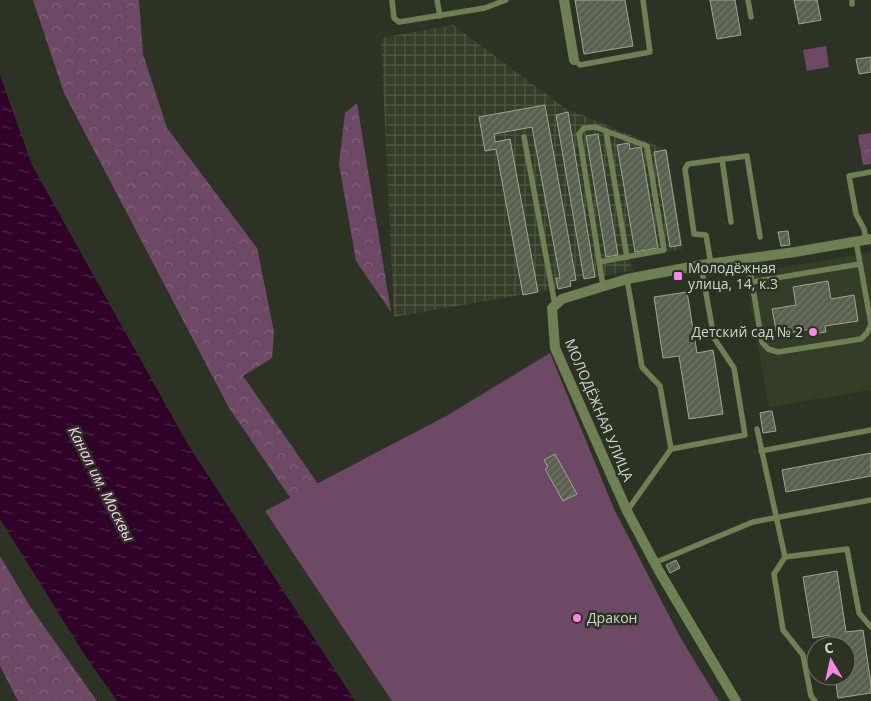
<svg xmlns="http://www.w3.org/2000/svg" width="871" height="701" font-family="'Open Sans',sans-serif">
<defs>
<pattern id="industrial-grid" width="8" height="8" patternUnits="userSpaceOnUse" patternTransform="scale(1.25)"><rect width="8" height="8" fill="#343d28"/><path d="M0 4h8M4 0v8" fill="none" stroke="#505846"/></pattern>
<pattern id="forest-crowns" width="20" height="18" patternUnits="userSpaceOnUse" patternTransform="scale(1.25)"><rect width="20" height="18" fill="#6e4966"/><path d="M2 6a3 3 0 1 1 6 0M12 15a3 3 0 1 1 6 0" fill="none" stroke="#82627b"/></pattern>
<pattern id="water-ripples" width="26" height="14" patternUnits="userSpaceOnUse" patternTransform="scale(1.25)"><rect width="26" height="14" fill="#30022a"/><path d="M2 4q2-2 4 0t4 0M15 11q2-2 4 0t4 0" fill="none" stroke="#4d2648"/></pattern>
<pattern id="building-hatch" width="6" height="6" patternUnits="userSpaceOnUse" patternTransform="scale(1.25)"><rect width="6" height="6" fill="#59604f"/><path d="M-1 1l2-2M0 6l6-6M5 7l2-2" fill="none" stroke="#707667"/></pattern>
</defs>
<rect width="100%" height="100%" fill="#2d3324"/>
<!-- built -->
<path fill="#343d28" d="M871,252V390L769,407L745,274Z"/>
<!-- industrial -->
<path fill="url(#industrial-grid)" d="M453,25L565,108L667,150L683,249L630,258L632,271L570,281L571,286L394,317L381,38Z"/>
<!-- forest -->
<g fill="url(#forest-crowns)">
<path d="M33,0H139L143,54L167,128L257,248L274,332L272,358L243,376L469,701H429L229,408L64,93Z"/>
<path d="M357,103L391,312L356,261L339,164L345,113Z"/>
<path d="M871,133V164L863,165L858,135Z"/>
<path d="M0,556L31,608L97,701H18L0,666Z"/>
</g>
<!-- park -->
<g fill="#6e4966">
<path d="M826,46L829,67L807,71L803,50Z"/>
<path d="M550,353L614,509L680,637L719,701H392L265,511L448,415Z"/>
</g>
<!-- water -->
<path fill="url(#water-ripples)" d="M0,75L32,165L187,443L355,701H117L84,654L0,519Z"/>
<!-- building -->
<g fill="url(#building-hatch)" stroke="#9ea693">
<path d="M575,0H625L633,46L584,54Z"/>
<path d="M710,0H735L741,35L717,39Z"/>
<path d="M794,0H817L821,20L799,24Z"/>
<path d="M871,57V72L859,74L856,59Z"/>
<path d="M545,105L576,280L570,281L571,286L558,289L556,278H560L532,127L494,134L495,142L510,139L538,292L523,295L496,149L485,151L479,117Z"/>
<path d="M568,112L595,277L584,279L556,115Z"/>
<path d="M598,134L618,255L606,257L586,136Z"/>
<path d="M629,143L630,149L641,147L658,248L635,252L617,145Z"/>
<path d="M666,150L681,245L670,247L654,152Z"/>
<path d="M788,231L790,245L781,246L778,232Z"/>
<path d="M828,281L831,299L854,295L858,321L825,326L826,332L812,334L811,329L777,335L772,309L796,305L793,287Z"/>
<path d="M687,292L697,353L713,350L723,414L689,419L679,356L663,358L654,297Z"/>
<path d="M769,411H772L776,431L763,433L760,413Z"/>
<path d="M871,453V476L786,492L782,470Z"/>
<path d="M555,454L577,494L563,501L545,469L548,467L544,460Z"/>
<path d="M676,560L680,568L670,573L666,565Z"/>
<path d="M837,571L846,632L863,630L871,684V693L838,698L835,676H846V646H830L829,635L813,638L803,577Z"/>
</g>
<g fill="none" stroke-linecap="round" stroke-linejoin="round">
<!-- lane -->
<g stroke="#6e8054" stroke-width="5.5">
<path d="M392,0L394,18L399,22L485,8L506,0"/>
<path d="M437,0L440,16"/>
<path d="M748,0L751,17"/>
<path d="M852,0V4"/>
<path d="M574,60L580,65L650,52L643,0"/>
<path d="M606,131L627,257"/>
<path d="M524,137L555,305"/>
<path d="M722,159L731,222"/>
<path d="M866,239L864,229L856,214L849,176L871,172"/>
<path d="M748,259L762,342L768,349L778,352L861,339L867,333L871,324L856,241"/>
<path d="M599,262L664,250L647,146L595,127L584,128L579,134L603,286"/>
<path d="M711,264L706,235L694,234L685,169L688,164L747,156L760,237"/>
<path d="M627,279L642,367L660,386L671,449L745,435L734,368L714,338L701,265"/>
<path d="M752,282L860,264"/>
<path d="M757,429L785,557L774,574L783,630L803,655L811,696L815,701"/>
<path d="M761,451L871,430"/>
<path d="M627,511L671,449"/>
<path d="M785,557L847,549L859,613L871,627"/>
<path d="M654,563L753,522L871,500"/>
</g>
<!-- street -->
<g stroke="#6e8054" stroke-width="10">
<path d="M564,0L574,60"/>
<path d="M736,701L659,571L627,511L555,348L552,308L562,299L627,279L701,265L795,252L871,239"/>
</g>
</g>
<!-- markers -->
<g fill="#fa87e6" stroke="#2d3324" stroke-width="2">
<rect x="673" y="271" width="10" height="10" rx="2.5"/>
<circle cx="813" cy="332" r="5"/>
<circle cx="577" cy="618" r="5"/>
</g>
<g text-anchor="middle" stroke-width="5" stroke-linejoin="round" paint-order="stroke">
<!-- poi labels -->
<g font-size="14" fill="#d1d6cc" stroke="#2d3324" text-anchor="start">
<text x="688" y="273">Молодёжная<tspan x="688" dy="16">улица, 14, к.3</tspan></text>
<text x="803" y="337" text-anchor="end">Детский сад № 2</text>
<text x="587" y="623">Дракон</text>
</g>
<!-- street labels -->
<g font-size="14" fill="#d1d6cc" stroke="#2d3324">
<text transform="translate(599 410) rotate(67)" y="5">МОЛОДЁЖНАЯ УЛИЦА</text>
</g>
<!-- water labels -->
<g font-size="15" font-style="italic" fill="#fdcdf2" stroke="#2d3324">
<text transform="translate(101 484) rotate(63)" y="5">Канал им. Москвы</text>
</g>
</g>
<!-- north arrow -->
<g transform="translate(831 661) rotate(351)"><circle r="24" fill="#2d3324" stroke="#6f7467"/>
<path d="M0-4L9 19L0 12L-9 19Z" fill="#fa87e6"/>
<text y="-8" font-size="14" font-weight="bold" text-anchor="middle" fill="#d1d6cc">С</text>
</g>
</svg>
